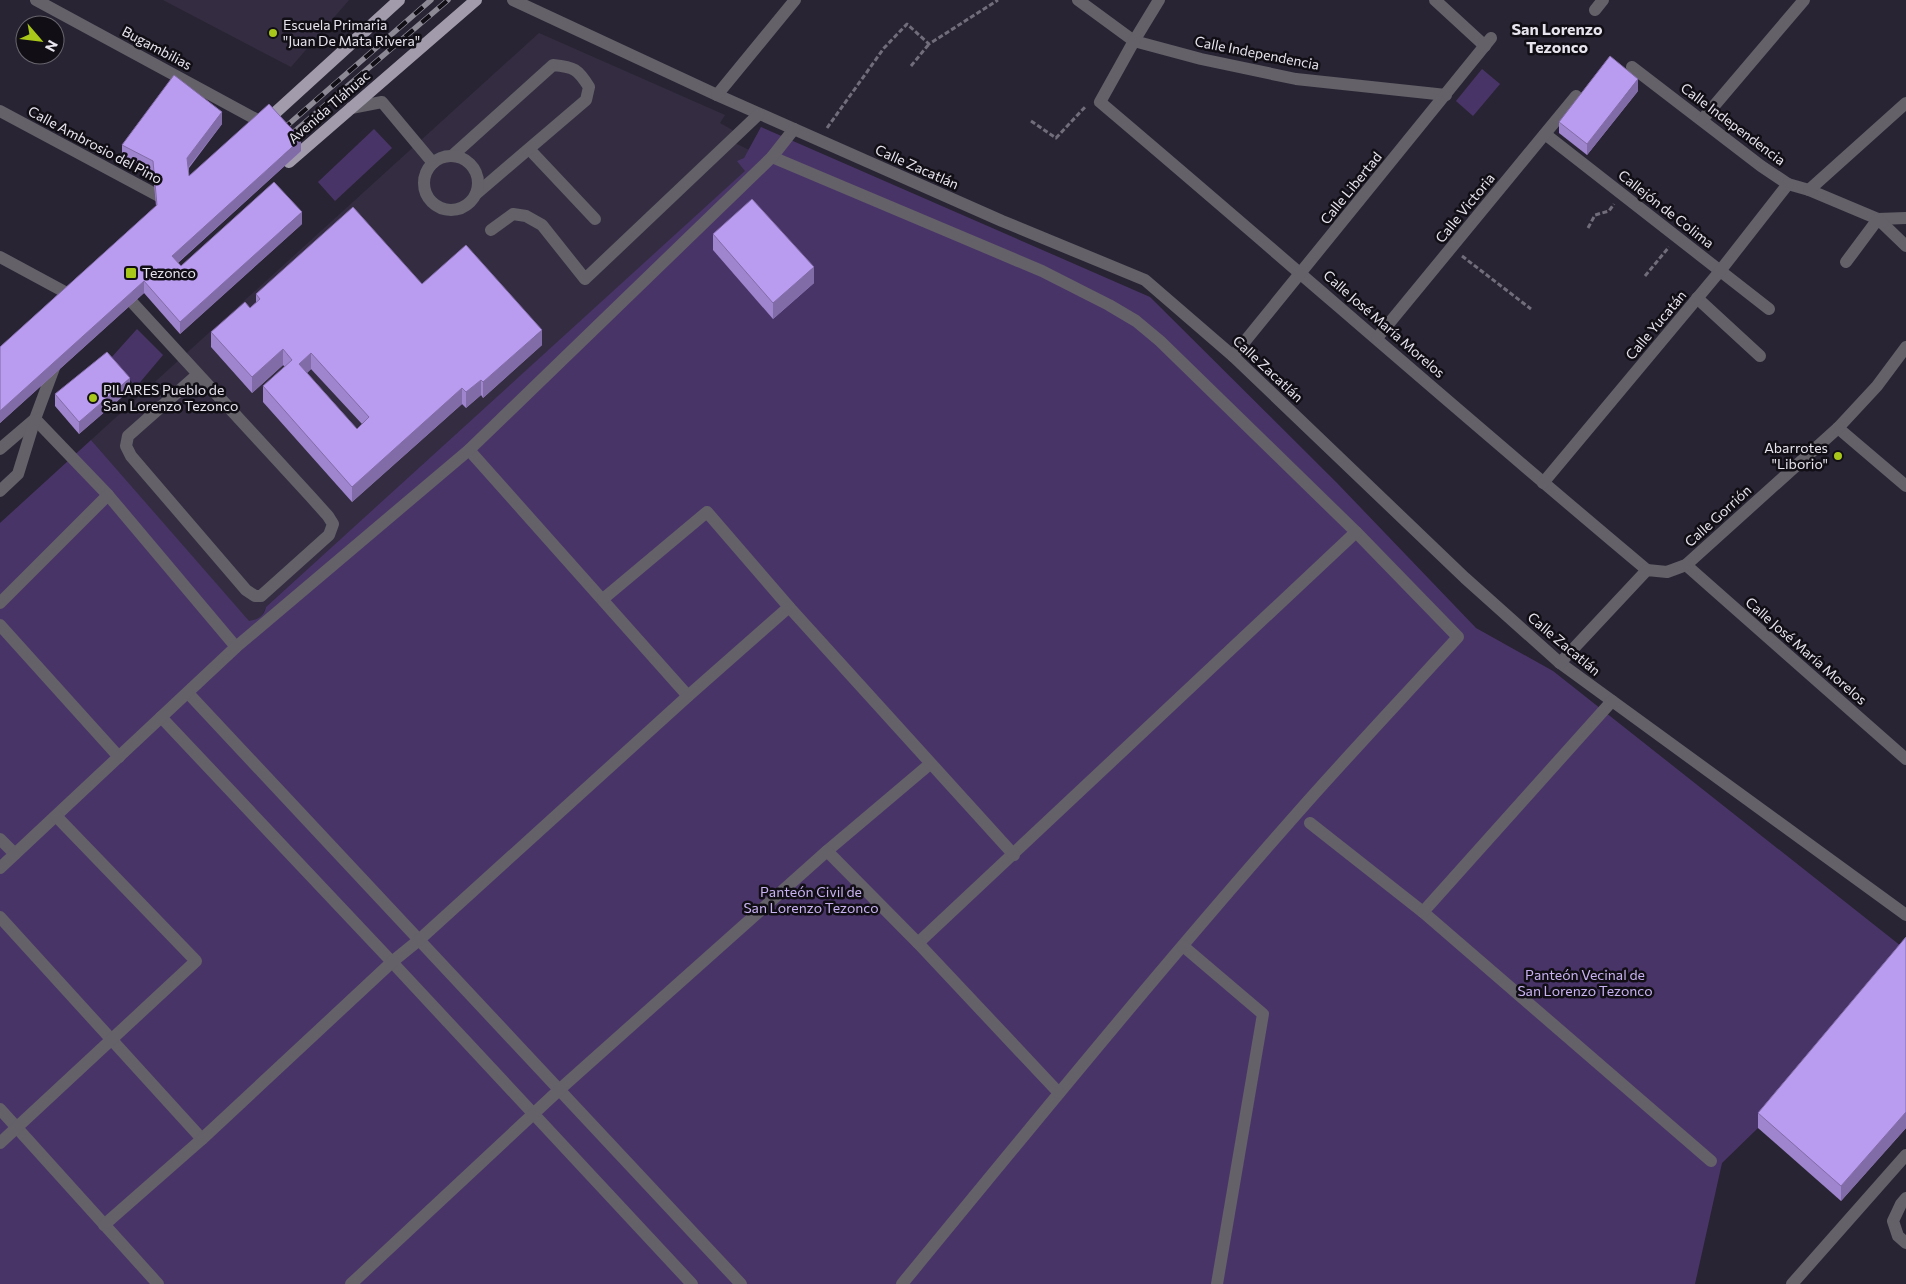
<svg xmlns="http://www.w3.org/2000/svg" width="1906" height="1284" font-family="Commissioner,sans-serif">
<rect width="100%" height="100%" fill="#292433"/>
<!-- built -->
<g fill="#342d42">
<path d="M163,0H349L291,67Z"/>
<path d="M539,33L725,115L720,123L734,131L729,140L749,150L744,158L738,161L746,171L266,607L261,617L255,621L249,622L91,440Z"/>
</g>
<!-- green -->
<g fill="#493468">
<path d="M1482,69L1500,84L1473,116L1456,101Z"/>
<path d="M761,127L1150,297L1337,483L1476,628L1553,671L1906,950L1758,1128L1722,1163L1695,1284H0V523L91,440L249,621C258,620 264,616 266,607L745,171L737,161L744,158Z"/>
<path d="M374,129L392,148L335,201L318,182Z"/>
<path d="M137,329L163,355L136,387L111,358Z"/>
</g>
<g fill="none" stroke-linecap="round" stroke-linejoin="round">
<!-- path -->
<g stroke="#726d7a" stroke-width="3" stroke-dasharray="5 2.5" stroke-linecap="butt">
<path d="M911,66L929,44"/>
<path d="M1031,121L1056,138L1086,106"/>
<path d="M827,128L884,48L907,24L929,44L998,0"/>
<path d="M1588,228L1595,215L1609,211L1614,204"/>
<path d="M1462,256L1531,309"/>
<path d="M1645,276L1669,247"/>
</g>
<!-- minor -->
<g stroke="#646169" stroke-width="12">
<path d="M36,0L263,123"/>
<path d="M513,0L717,95L1002,221L1145,280L1233,356L1465,578L1560,663L1906,915"/>
<path d="M1078,0L1134,41L1201,59L1296,79L1446,95"/>
<path d="M1159,0L1134,41L1100,102C1283,257 1463,416 1647,570"/>
<path d="M1435,0L1485,46"/>
<path d="M1595,10L1603,0"/>
<path d="M1632,67L1761,166L1788,184L1809,190L1878,219L1906,218"/>
<path d="M717,95L795,0"/>
<path d="M351,108L382,102L433,163"/>
<path d="M0,111L170,202"/>
<path d="M1702,120L1804,0"/>
<path d="M1545,134L1769,309"/>
<path d="M530,150L595,219"/>
<path d="M452,156L553,65C574,67 578,69 589,87L586,100L476,194"/>
<circle cx="451" cy="183" r="27"/>
<path d="M772,157L1042,271L1109,305L1136,321L1160,341L1356,532L1458,637C1408,692 1357,746 1308,801C1168,959 1035,1122 902,1284"/>
<path d="M1809,190L1906,103"/>
<path d="M491,230L513,214L526,216L542,225L585,279L759,114"/>
<path d="M0,257L76,298"/>
<path d="M1846,262L1878,219L1906,246"/>
<path d="M1697,298L1760,356"/>
<path d="M130,300L311,497L328,516L333,524L329,535L261,596H255L246,590L131,456L126,446L128,436L197,375"/>
<path d="M1377,338L1576,96"/>
<path d="M1233,356L1491,38"/>
<path d="M1838,428L1906,486"/>
<path d="M0,449L35,419L108,495L236,647"/>
<path d="M469,450L688,696"/>
<path d="M1543,483L1720,271L1788,184"/>
<path d="M0,491L18,474L35,419L54,368"/>
<path d="M1686,565L1906,759"/>
<path d="M603,599L707,512L789,607"/>
<path d="M0,603L108,495"/>
<path d="M0,625L119,757"/>
<path d="M1560,663L1647,570L1667,572L1686,565L1838,428L1877,386L1906,347"/>
<path d="M188,693L741,1284"/>
<path d="M161,717L392,962L692,1284"/>
<path d="M1310,823L1423,912L1711,1161"/>
<path d="M0,839L15,854"/>
<path d="M827,851L930,764"/>
<path d="M0,868L236,647L469,450L772,157L794,129"/>
<path d="M1423,912L1612,701"/>
<path d="M0,917L202,1139"/>
<path d="M918,943L1356,532"/>
<path d="M1183,946L1263,1014L1217,1284"/>
<path d="M0,1109L158,1284"/>
<path d="M0,1143L196,961L56,816"/>
<path d="M1906,1198L1901,1204L1893,1221L1898,1236L1906,1243"/>
<path d="M104,1225L202,1139L392,962L419,940L688,696L789,607L1014,855"/>
<path d="M351,1284L559,1090L827,851L918,943L1059,1093"/>
<path d="M1792,1284L1906,1155"/>
</g>
<!-- major -->
<g stroke="#a19bac" stroke-width="12">
<path d="M264,123L399,0"/>
<path d="M289,162L476,0"/>
</g>
<defs>
<g id="rail">
<path d="M282,130L431,0"/>
<path d="M288,137L448,0"/>
</g>
</defs>
<!-- rail casing -->
<use href="#rail" stroke="#8d8995" stroke-width="5.5"/>
<!-- rail -->
<use href="#rail" stroke="#110e15" stroke-width="4" stroke-dasharray="11" stroke-linecap="butt"/>
</g>
<!-- wall -->
<g fill="#9f85ce" fill-rule="evenodd">
<path d="M1638,91L1587,155L1559,133V122Z"/>
<path d="M222,124L189,168V176L301,151L178,263L181,266L302,224L180,334L144,293L0,423V347L156,206L153,173L122,156V145Z"/>
<path d="M713,234L814,283L773,319L713,250Z"/>
<path d="M422,284L542,345L483,398L481,395L466,408L462,404L352,502L263,402V386L285,367L283,365L252,393L211,347V332L250,308L256,303V294ZM311,369L362,424L357,429L307,373Z"/>
<path d="M130,390L79,434L55,406V394Z"/>
<path d="M1906,937V1128L1841,1201L1758,1128V1113Z"/>
</g>
<!-- shaded-wall -->
<g fill="#826ca7">
<path d="M1638,79V91L1587,155V144Z"/>
<path d="M222,112V124L187,169V158Z"/>
<path d="M301,139V151L172,268V256Z"/>
<path d="M302,212V224L180,334V322Z"/>
<path d="M814,267V283L773,319V303Z"/>
<path d="M144,281V293L0,423V411Z"/>
<path d="M542,330V345L483,398V382Z"/>
<path d="M283,349V365L252,393V377Z"/>
<path d="M311,353V369L299,380V364Z"/>
<path d="M130,378V390L79,434V422Z"/>
<path d="M481,380V395L466,408V392Z"/>
<path d="M462,388V404L352,502V487Z"/>
<path d="M1906,1112V1128L1841,1201V1186Z"/>
</g>
<!-- building -->
<g fill="#b99bef" stroke="#826ca7" fill-rule="evenodd">
<path d="M1610,56L1638,79L1587,144L1559,122Z"/>
<path d="M174,75L222,112L187,158L189,176L269,104L301,139L172,256L181,266L274,182L302,212L180,322L144,281L0,411V347L157,205L153,161L122,145Z"/>
<path d="M752,199L814,267L773,303L713,234Z"/>
<path d="M353,207L422,284L466,245L542,330L483,382L481,380L466,392L462,388L352,487L263,386L292,360L283,349L252,377L211,332L245,302L250,308L260,299L256,294ZM311,353L369,417L357,429L299,364Z"/>
<path d="M107,352L130,378L79,422L55,394Z"/>
<path d="M1906,937V1112L1841,1186L1758,1113Z"/>
</g>
<!-- markers -->
<g fill="#a9c71a" stroke="#110e15" stroke-width="2">
<circle cx="273" cy="33" r="5"/>
<rect x="125" y="267" width="12" height="12" rx="2.5"/>
<circle cx="93" cy="398" r="5"/>
<circle cx="1838" cy="456" r="5"/>
</g>
<g text-anchor="middle" stroke-width="5" stroke-linejoin="round" paint-order="stroke">
<!-- poi labels -->
<g font-size="14" fill="#e7e4ee" stroke="#110e15" text-anchor="start">
<text x="283" y="30">Escuela Primaria<tspan x="283" dy="16">"Juan De Mata Rivera"</tspan></text>
<text x="142" y="278">Tezonco</text>
<text x="103" y="395">PILARES Pueblo de<tspan x="103" dy="16">San Lorenzo Tezonco</tspan></text>
<text x="1828" y="453" text-anchor="end">Abarrotes<tspan x="1828" dy="16">"Liborio"</tspan></text>
</g>
<!-- street labels -->
<g font-size="14" fill="#e7e4ee" stroke="#110e15">
<text transform="translate(157 48) rotate(28)" y="5">Bugambilias</text>
<text transform="translate(1257 53) rotate(11)" y="5">Calle Independencia</text>
<text transform="translate(329 107) rotate(-41)" y="5">Avenida Tláhuac</text>
<text transform="translate(1733 124) rotate(37)" y="5">Calle Independencia</text>
<text transform="translate(95 145) rotate(28)" y="5">Calle Ambrosio del Pino</text>
<text transform="translate(917 167) rotate(24)" y="5">Calle Zacatlán</text>
<text transform="translate(1351 188) rotate(-51)" y="5">Calle Libertad</text>
<text transform="translate(1465 208) rotate(-51)" y="5">Calle Victoria</text>
<text transform="translate(1666 209) rotate(38)" y="5">Callejón de Colima</text>
<text transform="translate(1384 324) rotate(41)" y="5">Calle José María Morelos</text>
<text transform="translate(1656 325) rotate(-50)" y="5">Calle Yucatán</text>
<text transform="translate(1268 369) rotate(43)" y="5">Calle Zacatlán</text>
<text transform="translate(1718 516) rotate(-42)" y="5">Calle Gorrión</text>
<text transform="translate(1564 644) rotate(40)" y="5">Calle Zacatlán</text>
<text transform="translate(1806 651) rotate(41)" y="5">Calle José María Morelos</text>
</g>
<!-- park labels -->
<g font-size="14" fill="#c8b2f2" stroke="#110e15">
<text x="811" y="897">Panteón Civil de<tspan x="811" dy="16">San Lorenzo Tezonco</tspan></text>
<text x="1585" y="980">Panteón Vecinal de<tspan x="1585" dy="16">San Lorenzo Tezonco</tspan></text>
</g>
<!-- quarter labels -->
<g font-size="16" font-weight="bold" fill="#e7e4ee" stroke="#110e15">
<text x="1557" y="35">San Lorenzo<tspan x="1557" dy="18">Tezonco</tspan></text>
</g>
</g>
<!-- north arrow -->
<g transform="translate(40 40) rotate(118)"><circle r="24" fill="#110e15" stroke="#67646c"/>
<path d="M0-4L9 19L0 12L-9 19Z" fill="#a9c71a"/>
<text y="-8" font-size="14" font-weight="bold" text-anchor="middle" fill="#e7e4ee">N</text>
</g>
</svg>
